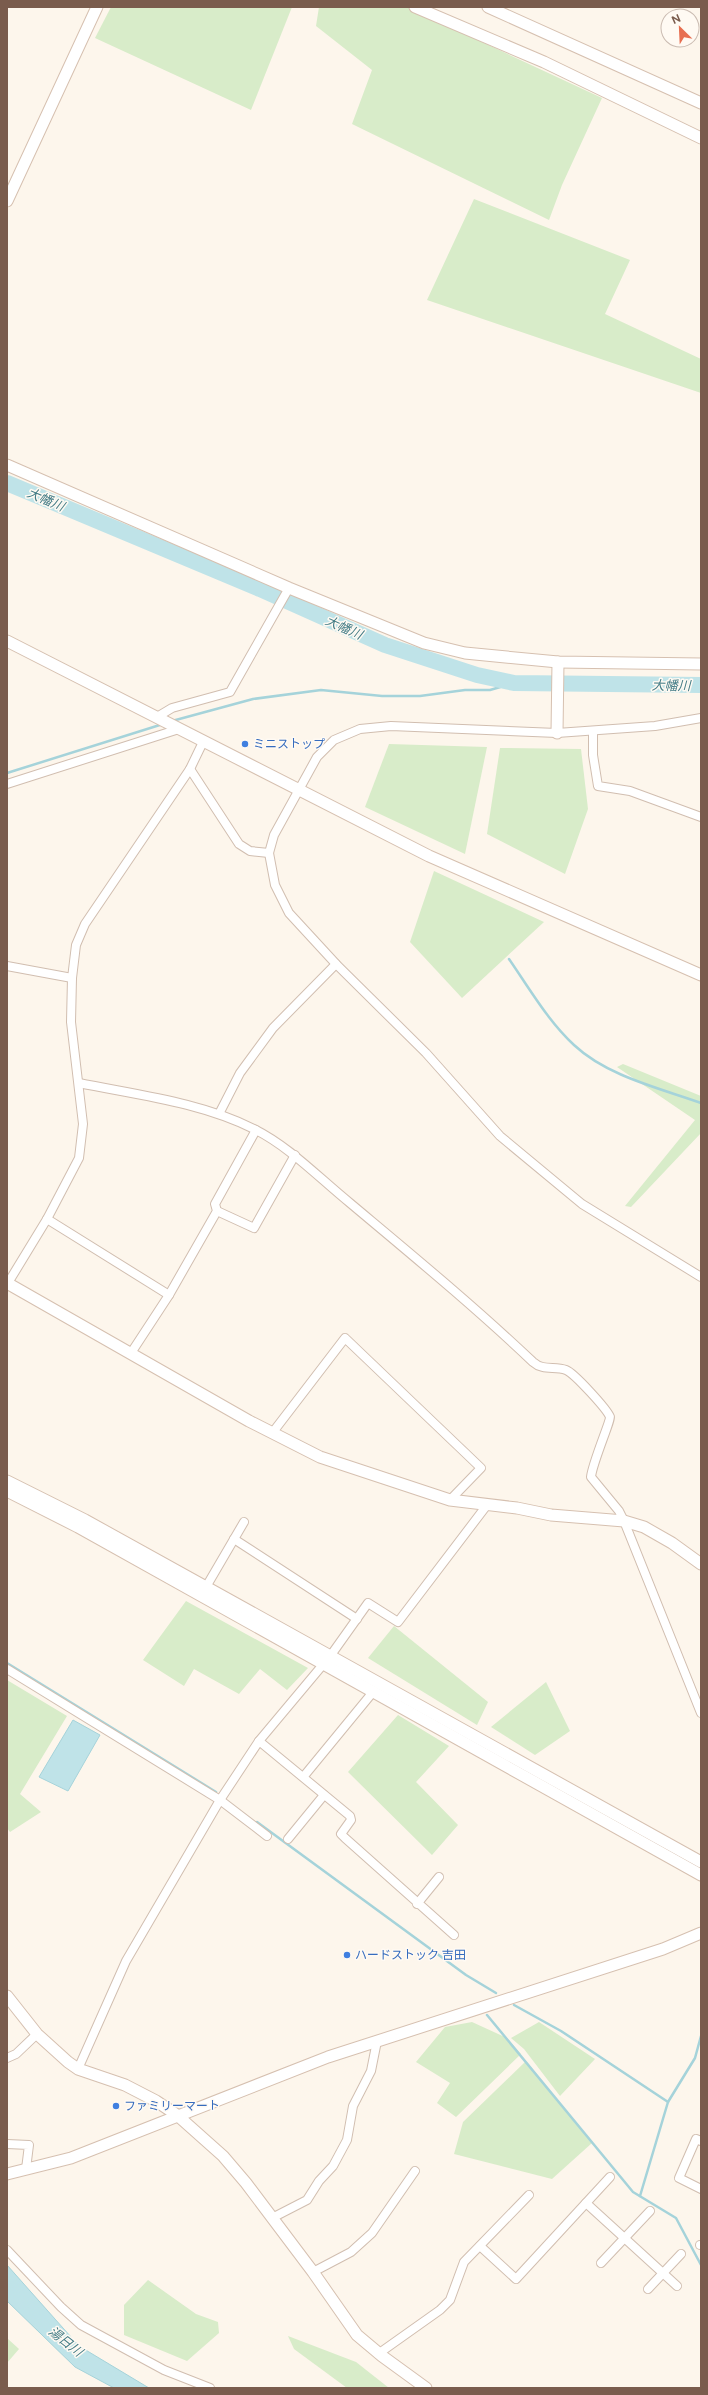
<svg xmlns="http://www.w3.org/2000/svg" width="708" height="2395" font-family="Figtree,'Noto Sans JP',sans-serif">
<rect width="100%" height="100%" fill="#fdf6ec"/>
<!-- green -->
<g fill="#d8ecc9">
<path d="M111,7H292L251,110L95,38Z"/>
<path d="M319,7H407L602,98L562,185L549,220L352,124L372,70L316,26Z"/>
<path d="M474,199L630,260L605,314L701,359V393L427,300Z"/>
<path d="M389,744L487,747L465,854L365,807Z"/>
<path d="M500,748L581,749L588,809L565,874L487,834Z"/>
<path d="M434,871L544,922L462,998L410,942Z"/>
<path d="M623,1064L701,1096V1133L631,1207L625,1206L695,1120L617,1067Z"/>
<path d="M186,1601L308,1668L287,1690L260,1669L239,1694L194,1669L184,1686L143,1660Z"/>
<path d="M394,1626L488,1702L477,1725L368,1658Z"/>
<path d="M7,1680L67,1716L20,1794L41,1812L10,1832L7,1828Z"/>
<path d="M546,1682L570,1731L535,1755L491,1727Z"/>
<path d="M398,1715L449,1746L416,1782L458,1825L432,1855L348,1772Z"/>
<path d="M472,2022L507,2038L521,2054L456,2117L437,2103L450,2083L416,2062L445,2027Z"/>
<path d="M539,2022L595,2059L560,2096L524,2049L511,2038Z"/>
<path d="M526,2061L592,2143L552,2179L454,2154L463,2122Z"/>
<path d="M148,2280L196,2314L218,2322L219,2333L187,2361L124,2335V2305Z"/>
<path d="M288,2336L356,2362L389,2388H347L294,2349Z"/>
<path d="M7,2338L19,2349L7,2363Z"/>
</g>
<!-- water -->
<g fill="#bfe3e8" stroke="#a5d3da">
<path d="M73,1720L100,1735L68,1791L39,1777Z"/>
<path d="M7,2265L79,2346L149,2388H114L75,2367L7,2301Z"/>
</g>
<g fill="none" stroke-linecap="round" stroke-linejoin="round">
<!-- stream -->
<g stroke="#a5d3da" stroke-width="2.5">
<path d="M172,721L253,699L321,690L382,696H420L465,690H490L514,683"/>
<path d="M7,773L163,724"/>
<path d="M509,959C529,988 548,1021 574,1045C607,1076 659,1088 701,1103"/>
<path d="M7,1663L216,1792"/>
<path d="M257,1822L466,1975L496,1993"/>
<path d="M514,2005L561,2031L668,2102"/>
<path d="M487,2015L633,2192L676,2218L701,2265"/>
<path d="M640,2196L668,2102L695,2058L701,2036"/>
</g>
<!-- river -->
<path stroke="#bfe3e8" stroke-width="16" d="M7,483L260,589L385,645L477,675L514,683L701,685"/>
<defs>
<g id="street">
<path d="M157,717L172,708L230,692L289,588"/>
<path d="M701,718L655,726L557,733L391,726L360,729L334,740L317,757L274,835L269,853L275,885L289,913L336,964L426,1053L500,1136L582,1204L701,1277"/>
<path d="M593,731V755L598,786L630,791L701,817"/>
<path d="M190,769L239,844L250,851L269,853"/>
<path d="M7,784L179,729"/>
<path d="M7,966L72,978"/>
<path d="M79,1083C137,1095 200,1102 254,1129C290,1147 319,1178 350,1203C412,1255 474,1306 533,1362C543,1371 554,1366 566,1370C574,1373 607,1409 610,1417C611,1420 592,1464 591,1477L619,1511L624,1521L701,1713"/>
<path d="M219,1114L240,1073L273,1028L336,964"/>
<path d="M217,1211L254,1228L295,1155"/>
<path d="M47,1219L169,1295"/>
<path d="M8,1283L47,1219L79,1158L83,1124L71,1022L72,978L76,945L85,924L190,769L203,742"/>
<path d="M131,1353L169,1295L217,1211L215,1204L256,1130"/>
<path d="M273,1432L345,1338L481,1468L450,1500"/>
<path d="M234,1539L357,1619"/>
<path d="M206,1587L244,1522"/>
<path d="M7,1669L220,1800L267,1836"/>
<path d="M259,1741L350,1816L351,1820L341,1834L345,1838L454,1935"/>
<path d="M304,1776L373,1692"/>
<path d="M288,1839L324,1795"/>
<path d="M417,1904L439,1877"/>
<path d="M7,2058L16,2054L37,2034"/>
<path d="M78,2069L126,1961L220,1800L259,1741L331,1655L368,1603L398,1622L487,1505"/>
<path d="M701,2141L696,2139L679,2178L701,2189"/>
<path d="M7,2144L29,2145L26,2169"/>
<path d="M586,2203L677,2286"/>
<path d="M272,2218L307,2200L319,2181L333,2166L347,2140L353,2106L371,2071L377,2041"/>
<path d="M700,2245H701"/>
<path d="M480,2246L516,2279L610,2177"/>
<path d="M7,2250L61,2307L81,2325L164,2370L210,2388"/>
<path d="M601,2263L650,2211"/>
<path d="M313,2272L351,2252L372,2233L415,2171"/>
<path d="M648,2289L681,2254"/>
<path d="M378,2354L440,2310L450,2300L464,2262L529,2195"/>
</g>
<g id="secondary">
<path d="M415,7L544,62L701,138"/>
<path d="M488,7L701,103"/>
<path d="M7,201L97,7"/>
<path d="M7,465L289,588L424,643L465,653L558,662L701,664"/>
<path d="M7,641L429,856L701,975"/>
<path d="M557,733L558,662"/>
<path d="M7,1283L249,1421L320,1457L450,1500L517,1508L551,1515L624,1521L644,1527L672,1543L701,1564"/>
<path d="M7,1481L85,1520L206,1587L701,1862"/>
<path d="M7,1491L78,1527L701,1875"/>
<path d="M7,1996L37,2034L68,2062L78,2069L125,2085L156,2101L177,2115L223,2156L246,2183L313,2272L357,2335L382,2356L426,2388"/>
<path d="M7,2174L71,2158L328,2057L663,1949L701,1933"/>
</g>
</defs>
<!-- street casing -->
<use href="#street" stroke="#d1beb0" stroke-width="10"/>
<!-- secondary casing -->
<use href="#secondary" stroke="#d6c0b0" stroke-width="13"/>
<!-- street -->
<use href="#street" stroke="#fff" stroke-width="8"/>
<!-- secondary -->
<use href="#secondary" stroke="#fff" stroke-width="11"/>
</g>
<!-- markers -->
<g fill="#3f7fe0" stroke="#fffaf3" stroke-width="1.5">
<circle cx="245" cy="744" r="4"/>
<circle cx="347" cy="1955" r="4"/>
<circle cx="116" cy="2106" r="4"/>
</g>
<g text-anchor="middle" stroke-width="3" stroke-linejoin="round" paint-order="stroke">
<!-- shop labels -->
<g font-size="12" fill="#366cbe" stroke="#fffaf3" text-anchor="start">
<text x="253" y="748">ミニストップ</text>
<text x="355" y="1959">ハードストック 吉田</text>
<text x="124" y="2110">ファミリーマート</text>
</g>
<!-- water labels -->
<g font-size="13" font-style="italic" fill="#437c86" stroke="#fffaf3">
<text transform="translate(46 499) rotate(23)" y="5">大幡川</text>
<text transform="translate(344 627) rotate(24)" y="5">大幡川</text>
<text transform="translate(671 685) rotate(1)" y="5">大幡川</text>
<text transform="translate(66 2341) rotate(38)" y="5">湯日川</text>
</g>
</g>
<!-- border -->
<rect width="708" height="2395" fill="none" stroke="#7a5c4d" stroke-width="16"/>
<!-- north arrow -->
<g transform="translate(680 28) rotate(336)"><circle r="19" fill="#fffaf3" stroke="#cabbb1"/>
<path d="M0-3L7 15L0 10L-7 15Z" fill="#e76f51"/>
<text y="-6" font-size="11" font-weight="bold" text-anchor="middle" fill="#7a5c4d">N</text>
</g>
</svg>
